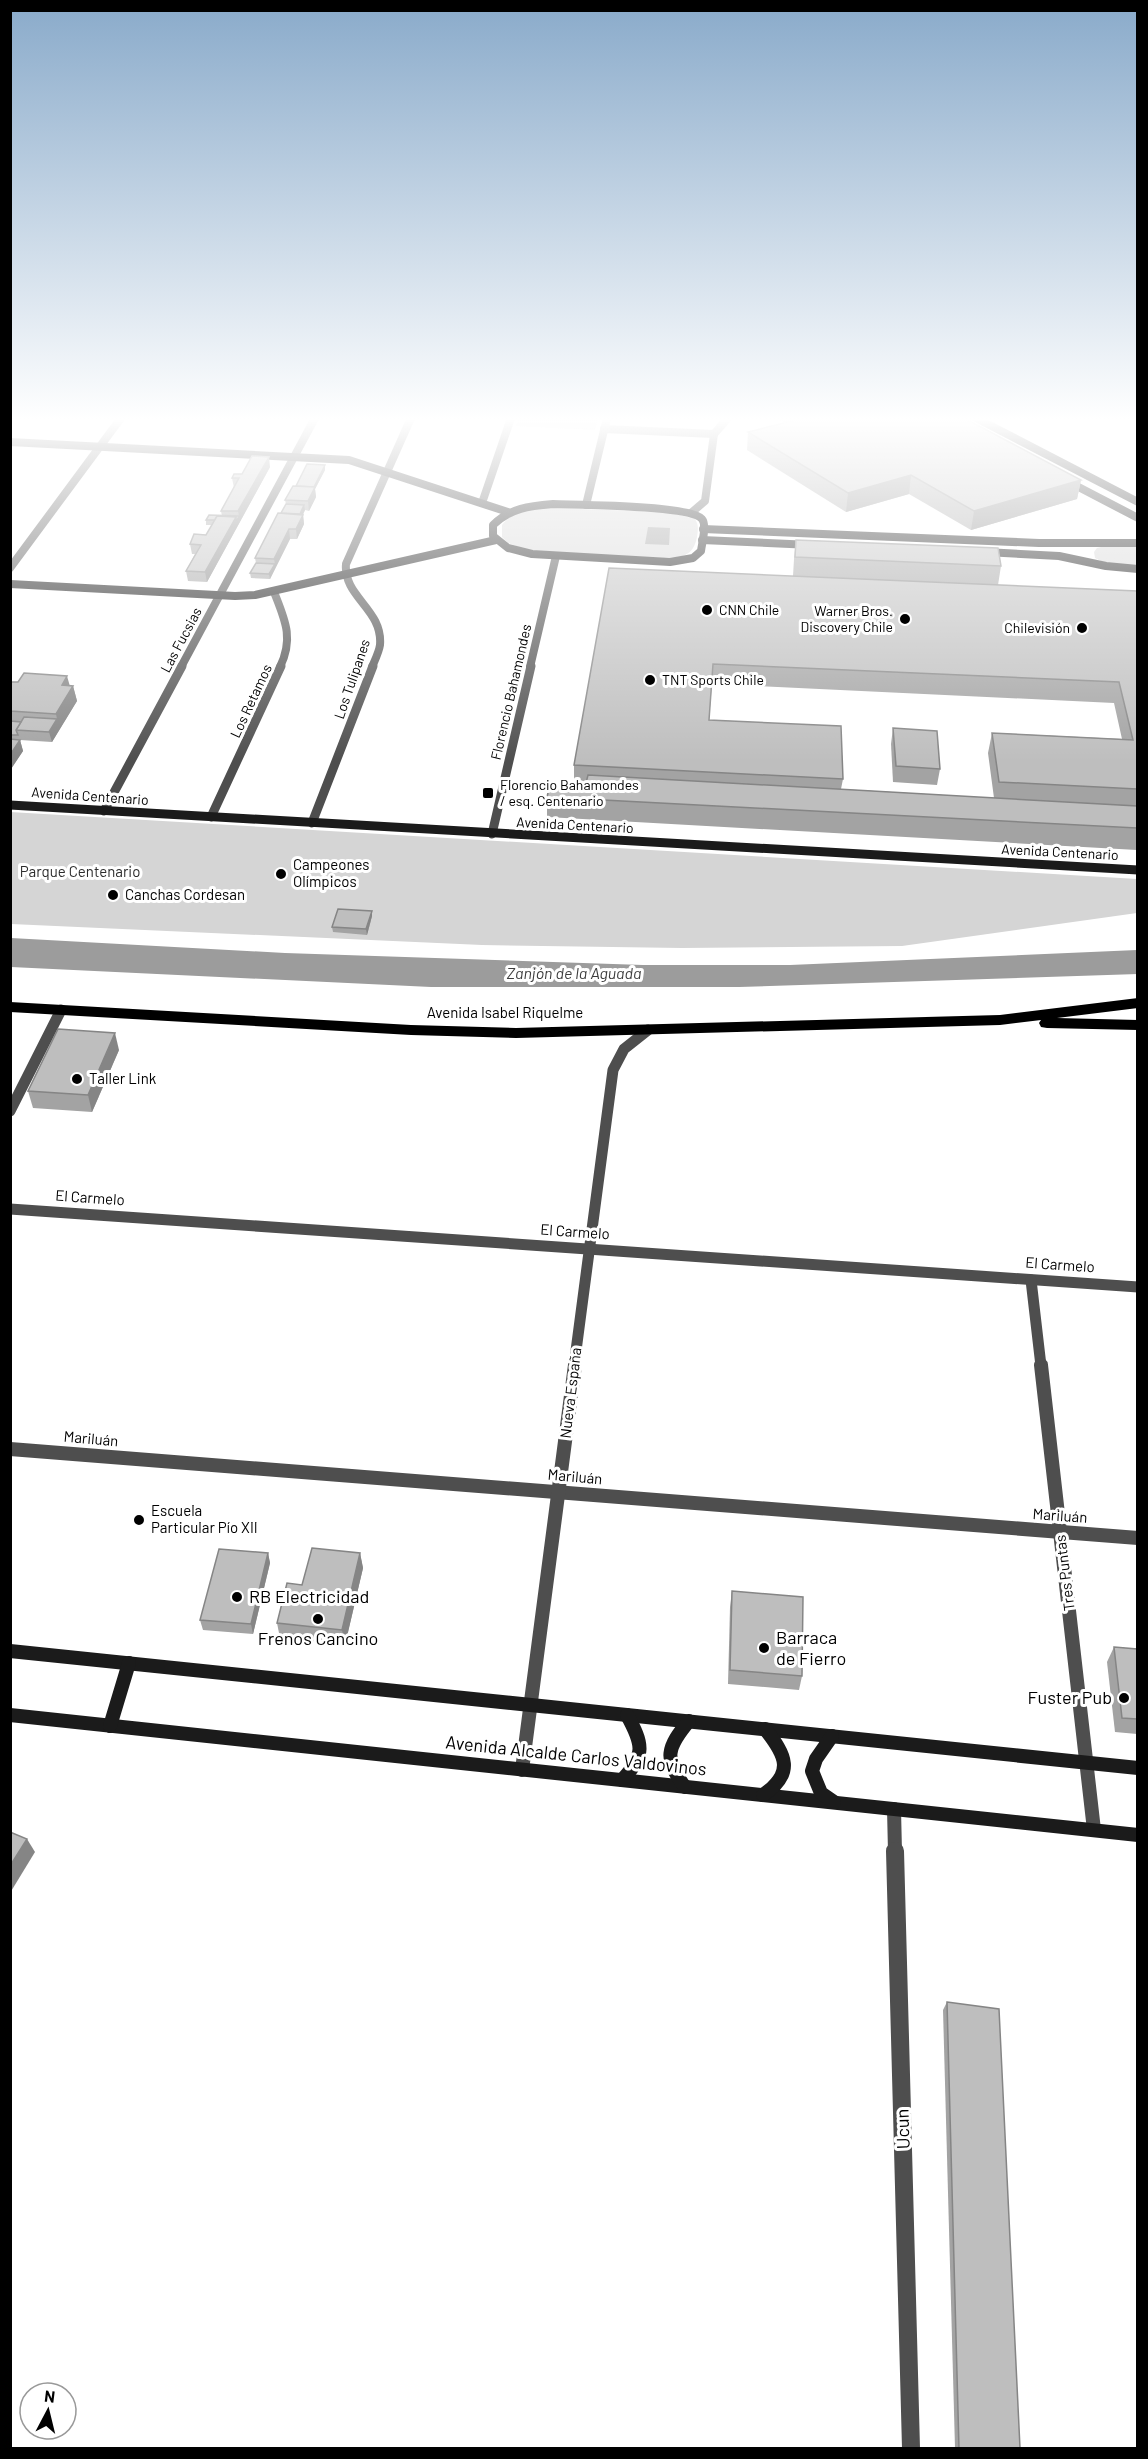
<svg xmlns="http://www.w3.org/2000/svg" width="1148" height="2459" font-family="Barlow,sans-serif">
<rect width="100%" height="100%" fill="#fff"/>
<!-- green -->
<g fill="#d5d5d5">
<path d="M519,418H598L595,430L516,426Z"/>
<path d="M550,508L668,512L695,519C699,525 698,530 697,537C693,557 682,557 664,558L530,551L508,543L502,537V525C514,510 532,509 550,508Z"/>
<path d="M1105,546L1137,547V566L1109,565L1095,558L1094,552L1097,548Z"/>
<path d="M10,812L1137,879V913L902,946L682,948L482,945L11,924Z"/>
</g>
<!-- water -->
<g fill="#9c9c9c">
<path d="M648,527L670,528L669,545L645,544Z"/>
<path d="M11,938L285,953L643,965H790L1137,950L1138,974L739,987H431L11,967Z"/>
</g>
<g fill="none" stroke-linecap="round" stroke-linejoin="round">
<!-- street-far4 -->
<g stroke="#4e4e4e" stroke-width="8">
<path d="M604,429L714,434"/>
<path d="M482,503L511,418"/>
<path d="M586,505L607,418"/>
<path d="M691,513L705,501L714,434L728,418"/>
<path d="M10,568L121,418"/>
<path d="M274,592C285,620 294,638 280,667"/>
<path d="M181,667L315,418"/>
<path d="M372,667C375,660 379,652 380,645C383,609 343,597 346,564L411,418"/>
<path d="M530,667L556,556"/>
</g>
<!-- street-far3 -->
<g stroke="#4e4e4e" stroke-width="9">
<path d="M104,811L182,666"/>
<path d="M211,817L281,666"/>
<path d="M312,823L373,666"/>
<path d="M492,834L531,666"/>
</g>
<!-- street-far2 -->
<g stroke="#4e4e4e" stroke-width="11">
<path d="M10,1111L61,1010"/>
<path d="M10,1209L1138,1287"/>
<path d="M1031,1280L1041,1366"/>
<path d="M574,1366L613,1070L624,1049L648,1030"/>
</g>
<!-- street-far1 -->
<g stroke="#4e4e4e" stroke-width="14">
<path d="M1041,1365L1094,1830"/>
<path d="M10,1449L1138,1538"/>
<path d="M522,1770L575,1365"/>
<path d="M894,1809L895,1852"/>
</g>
<!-- street -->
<path stroke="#4e4e4e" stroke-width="18" d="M895,1851L911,2448"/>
<!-- secondary-far2 -->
<g stroke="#1b1b1b" stroke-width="8">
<path d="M976,418L1138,502"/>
<path d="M10,442L349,460L508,512"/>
<path d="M1067,481L1138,518"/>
<path d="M553,504C576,505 691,505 702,519C707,525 702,543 701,551L693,558L670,562L532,554L508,548L493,536V525C510,508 530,506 553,504Z"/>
<path d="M703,529L1039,543H1138"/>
<path d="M702,540L812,545"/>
<path d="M985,552L1059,556L1106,566L1138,569"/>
<path d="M10,584L235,596L255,595L496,540"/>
</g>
<!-- secondary-far1 -->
<path stroke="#1b1b1b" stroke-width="9" d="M10,805L1138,870"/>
<!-- secondary -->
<g stroke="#1b1b1b" stroke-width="14">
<path d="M10,1651L1138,1768"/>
<path d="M10,1715L1138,1835"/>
<path d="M110,1726L129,1663"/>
<path d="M832,1736L816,1759L812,1771L821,1793L834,1802"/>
<path d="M622,1780C646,1755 643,1744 627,1715"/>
<path d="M685,1787C663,1759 667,1747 689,1721"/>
<path d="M763,1795C795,1773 786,1755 765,1729"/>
</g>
<!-- highway -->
<path fill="#000" fill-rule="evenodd" d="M1138,998V1008L1057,1018L1138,1020V1030L1047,1028L1041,1027L1039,1023L1041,1020L1000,1025L516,1038L411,1035L10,1012V1002L411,1025L516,1028L1000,1015Z"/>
</g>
<!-- wall -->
<g fill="#a3a3a3" fill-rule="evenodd">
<path d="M776,418H964L1081,480L1077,499L971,530L909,494L846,512L747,450L748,432L785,423Z"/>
<path d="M325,465V470L315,489L316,497L309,511L305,510L303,515L304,524L297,539H290L270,579L251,578L250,573L256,563L255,558L281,513L286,504L285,500L296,486Z"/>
<path d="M270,467L207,582L188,581L186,571L195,554H192L190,544L206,535L212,525H206V520L222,516L221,511L234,488L232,478L242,474Z"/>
<path d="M796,540L1001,566L998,585L1137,591V850L547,817V797L574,786V765L793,576L794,559ZM712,684L1114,703L1122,739L992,733L988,753L994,798L841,789L843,779L709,720Z"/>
<path d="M10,682L73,686L77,701L52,742L20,740L23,751L11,769H10Z"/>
<path d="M893,728L940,769L937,785L893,782L891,744Z"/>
<path d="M372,916L367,935L333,932L332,927Z"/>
<path d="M119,1050L92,1112L33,1108L28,1091Z"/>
<path d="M268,1553L270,1563L253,1634L203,1630L200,1620Z"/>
<path d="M360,1553L363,1568L345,1645L280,1638L277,1623L302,1585Z"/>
<path d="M732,1591L802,1676L799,1690L728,1684L730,1607Z"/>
<path d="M1114,1647L1137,1649V1734L1115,1732L1107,1662Z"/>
<path d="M947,2002L1020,2448H955L943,2010Z"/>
</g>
<!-- shaded-wall -->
<g fill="#858585">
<path d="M269,457L270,467L207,582L205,572L236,517L239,516L238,511Z"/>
<path d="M325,465V470L315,489L316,497L309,511L308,501L311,492Z"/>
<path d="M911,475L909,494L846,512L848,493Z"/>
<path d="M1081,480L1077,499L971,530L974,511Z"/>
<path d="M304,505L305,510L298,524L297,519Z"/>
<path d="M303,515L304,524L297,539L296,529Z"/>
<path d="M289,529L290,539L270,579L269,574L275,564L274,559Z"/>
<path d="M67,676L71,690L73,686L77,701L52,742L49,732L57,719L56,714L62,685Z"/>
<path d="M20,740L23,751L11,769L10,755Z"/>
<path d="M372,911V916L367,935L366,929Z"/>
<path d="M115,1033L119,1050L92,1112L88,1095Z"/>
<path d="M268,1553L270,1563L253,1634L251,1624Z"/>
<path d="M360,1553L363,1568L345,1645L342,1630Z"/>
<path d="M27,1839L35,1852L10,1893V1866Z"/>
</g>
<!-- building -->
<g fill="#bebebe" stroke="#858585" stroke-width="1.5">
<path d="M803,418H964L1081,480L974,511L911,475L848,493L748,432Z"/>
<path d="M252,456L269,457L238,511H221L239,478H232L234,474H242Z"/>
<path d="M307,464L325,465L314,487L296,486Z"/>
<path d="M293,486L315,487L308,501L285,500Z"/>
<path d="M286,504L304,505L300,514L281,513Z"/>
<path d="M278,513L303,515L296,529H289L274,559L255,558Z"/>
<path d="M209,515L239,516L236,522V517L217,516L215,520H206Z"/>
<path d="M217,516L236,517L205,572L186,571L201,545L190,544L194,534L206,535Z"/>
<path d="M796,540L998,548L1001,566L795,557Z"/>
<path d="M256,563L275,564L269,574L250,573Z"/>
<path d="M609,568L1137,591V789L999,782L992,733L1133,740L1119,682L713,664L709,720L841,726L843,779L574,765Z"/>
<path d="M24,673L67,676L62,685L73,686L56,714L10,711V682H18Z"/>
<path d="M24,717L57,719L49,732L16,730Z"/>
<path d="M10,721L21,722L16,730L18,735H10Z"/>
<path d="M893,728L937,731L940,769L896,766Z"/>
<path d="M10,739L20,740L10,755Z"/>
<path d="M588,775L1137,806V828L547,797L550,784L585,787Z"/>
<path d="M338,909L372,911L366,929L332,927Z"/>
<path d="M58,1029L115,1033L88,1095L28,1091Z"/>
<path d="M312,1548L360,1553L342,1630L277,1623L287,1583L302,1585Z"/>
<path d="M219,1549L268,1553L251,1624L200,1620Z"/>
<path d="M732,1591L803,1597L802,1676L730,1670Z"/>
<path d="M1114,1647L1137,1649V1719L1122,1718Z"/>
<path d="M10,1832L27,1839L10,1866Z"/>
<path d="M947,2002L999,2009L1020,2448H959Z"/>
</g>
<!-- sky -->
<linearGradient id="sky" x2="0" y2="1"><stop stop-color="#89aaca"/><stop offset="0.55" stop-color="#fff"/><stop offset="1" stop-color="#fff" stop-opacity="0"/></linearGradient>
<rect width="1148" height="762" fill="url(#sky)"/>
<!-- markers -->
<g fill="#000" stroke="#fff" stroke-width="2">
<circle cx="707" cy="610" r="6"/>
<circle cx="905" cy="619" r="6"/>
<circle cx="1082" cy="628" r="6"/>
<circle cx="650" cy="680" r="6"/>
<rect x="482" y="787" width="12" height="12" rx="3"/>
<circle cx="281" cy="874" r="6"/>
<circle cx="113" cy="895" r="6"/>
<circle cx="77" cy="1079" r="6"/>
<circle cx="139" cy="1520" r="6"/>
<circle cx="237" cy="1597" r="6"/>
<circle cx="318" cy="1619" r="6"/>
<circle cx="764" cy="1648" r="6"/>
<circle cx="1124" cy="1698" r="6"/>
</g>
<g text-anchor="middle" stroke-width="6" stroke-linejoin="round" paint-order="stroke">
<!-- far-poi labels -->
<g font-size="14" fill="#000" stroke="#fff" text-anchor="start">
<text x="719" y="615">CNN Chile</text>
<text x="893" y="616" text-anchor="end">Warner Bros.<tspan x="893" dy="16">Discovery Chile</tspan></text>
<text x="1070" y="633" text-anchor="end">Chilevisión</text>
<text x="662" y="685">TNT Sports Chile</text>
<text x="500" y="790">Florencio Bahamondes<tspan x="500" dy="16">/ esq. Centenario</tspan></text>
</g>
<!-- far-street labels -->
<g font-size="14" fill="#000" stroke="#fff">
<text transform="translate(181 640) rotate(-62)" y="5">Las Fucsias</text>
<text transform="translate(352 679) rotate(-71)" y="5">Los Tulipanes</text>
<text transform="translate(511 692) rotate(-77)" y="5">Florencio Bahamondes</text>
<text transform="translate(251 701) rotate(-65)" y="5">Los Retamos</text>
<text transform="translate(90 796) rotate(4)" y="5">Avenida Centenario</text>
<text transform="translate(575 825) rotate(3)" y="5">Avenida Centenario</text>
<text transform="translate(1060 852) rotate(3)" y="5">Avenida Centenario</text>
</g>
<!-- poi labels -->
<g font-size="15" fill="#000" stroke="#fff" text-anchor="start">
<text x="293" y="870">Campeones<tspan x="293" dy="17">Olímpicos</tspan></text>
<text x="125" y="900">Canchas Cordesan</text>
<text x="89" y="1084">Taller Link</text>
<text x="151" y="1516">Escuela<tspan x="151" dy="17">Particular Pío XII</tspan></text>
</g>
<!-- park labels -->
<g font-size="15" fill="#2c2c2c" stroke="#fff">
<text x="80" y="877">Parque Centenario</text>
</g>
<!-- street labels -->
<g font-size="15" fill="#000" stroke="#fff">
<text x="505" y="1018">Avenida Isabel Riquelme</text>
<text transform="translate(90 1198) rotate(4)" y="5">El Carmelo</text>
<text transform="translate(575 1232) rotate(4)" y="5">El Carmelo</text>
<text transform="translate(1060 1265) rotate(4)" y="5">El Carmelo</text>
<text transform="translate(571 1393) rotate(-83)" y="5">Nueva España</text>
<text transform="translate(91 1439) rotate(5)" y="5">Mariluán</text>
<text transform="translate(575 1477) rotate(5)" y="5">Mariluán</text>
<text transform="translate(1060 1516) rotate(4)" y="5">Mariluán</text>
<text transform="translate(1065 1573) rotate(-97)" y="5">Tres Puntas</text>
</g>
<!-- water labels -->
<g font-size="16" font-style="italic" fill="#3d3d3d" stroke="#fff">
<text x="574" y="979">Zanjón de la Aguada</text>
</g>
<!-- near-poi labels -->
<g font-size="18" fill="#000" stroke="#fff" text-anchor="start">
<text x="249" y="1603">RB Electricidad</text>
<text x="776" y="1644">Barraca<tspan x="776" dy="21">de Fierro</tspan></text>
<text x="318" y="1645" text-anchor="middle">Frenos Cancino</text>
<text x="1112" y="1704" text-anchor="end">Fuster Pub</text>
</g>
<!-- near-street labels -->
<g font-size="18" fill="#000" stroke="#fff">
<text transform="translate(576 1756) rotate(6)" y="6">Avenida Alcalde Carlos Valdovinos</text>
<text transform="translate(903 2129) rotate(-92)" y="6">Ucun</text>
</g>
</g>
<!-- border -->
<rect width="1148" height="2459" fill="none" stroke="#000000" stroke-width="24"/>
<!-- north arrow -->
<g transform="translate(48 2411) rotate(7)"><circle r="28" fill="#ffffff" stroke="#999999" stroke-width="1.5"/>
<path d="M0-4.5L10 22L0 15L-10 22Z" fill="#000000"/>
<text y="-9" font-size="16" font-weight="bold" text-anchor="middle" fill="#000000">N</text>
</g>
</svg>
